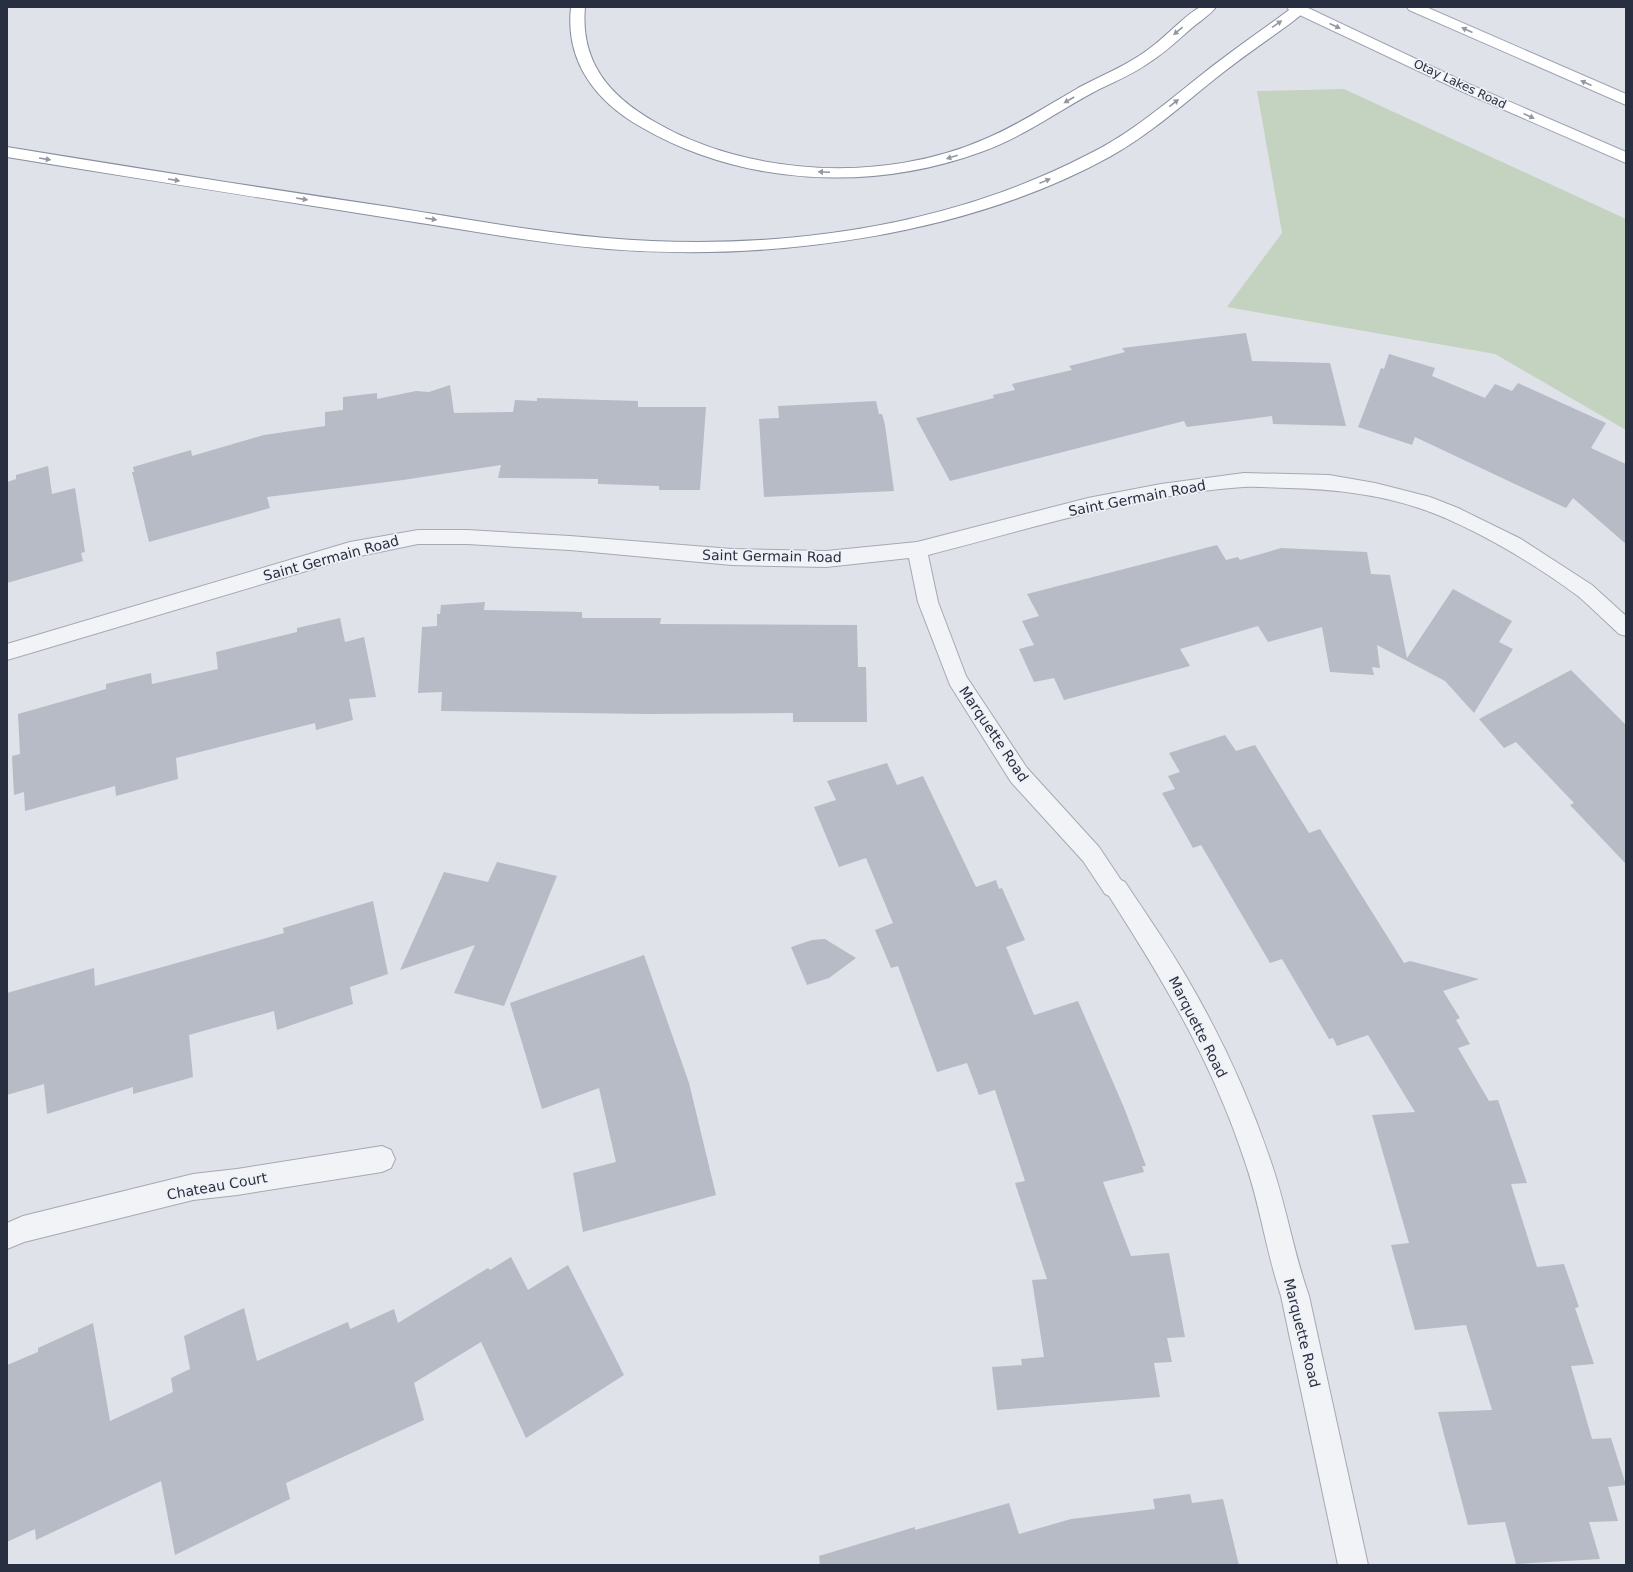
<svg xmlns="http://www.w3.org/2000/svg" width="1633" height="1572" font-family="'DejaVu Sans',sans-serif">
<rect width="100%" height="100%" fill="#dfe2e9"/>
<!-- green -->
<path fill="#c4d3c0" d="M1344,89L1626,219V430L1495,354L1227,307L1282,233L1257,91Z"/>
<!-- building -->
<g fill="#b6bbc6">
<path d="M1246,333L1252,361L1330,363L1346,426L1273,424L1272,416L1187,427L1184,421L950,481L916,418L994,398L993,395L1015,390L1012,384L1072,370L1069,366L1125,352L1122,348Z"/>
<path d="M1389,354L1435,368L1432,376L1485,398L1495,384L1512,391L1518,383L1606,423L1591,448L1626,464V544L1573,498L1566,508L1415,437L1412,445L1358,427L1381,368L1384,369Z"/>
<path d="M450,385L454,413L513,412L515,400L537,401V398L638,401V407H706L700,490H659V486L598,484V479L498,478L501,465L403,480L267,497L270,508L149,542L132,472H134L133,467L191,450L192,456L264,435L325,426V412L343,410V397L377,393V399L416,391L429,392Z"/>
<path d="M876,401L879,414H882L885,425L894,491L764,497L759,419L779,418L778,406Z"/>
<path d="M48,466L52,494L75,488L85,552L81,553L83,561L7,583V482L16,479V475Z"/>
<path d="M1217,545L1226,560L1238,557L1240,560L1281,548L1367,552L1371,574L1390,575L1407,658L1453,589L1512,621L1499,642L1513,649L1474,713L1445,681L1377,645L1380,668L1372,667L1374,675L1330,672L1322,627L1268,642L1258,626L1180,649L1190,666L1064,700L1054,678L1034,682L1019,649L1034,645L1022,621L1039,616L1027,594Z"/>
<path d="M485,602L484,610L582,612V618H661L660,624L857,625L858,667H866L867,722H793V713L647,714L441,711L442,692L418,693L422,627L437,626V614H440L441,605Z"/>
<path d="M340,618L345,642L364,637L376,697L349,699L353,720L316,730L315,723L176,758L178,779L116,796L115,786L25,811L24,792L14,795L12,756L20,754L18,714L106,689V684L151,673L152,684L218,669L216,652L297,632V628Z"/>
<path d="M1571,670L1626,725V864L1570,805L1574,803L1516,742L1504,748L1479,719Z"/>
<path d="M1225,735L1236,751L1255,745L1309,833L1320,829L1404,963L1410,961L1479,979L1443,991L1460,1018L1456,1020L1470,1044L1458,1048L1489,1101L1498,1100L1527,1183L1511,1184L1537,1267L1564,1264L1579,1307L1575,1308L1594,1364L1571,1366L1592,1439L1611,1438L1626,1485L1608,1487L1618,1521L1589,1522L1600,1559L1516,1564L1505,1522L1468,1525L1438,1412L1492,1410L1466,1325L1415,1330L1391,1245L1409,1243L1372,1115L1415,1112L1368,1035L1337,1046L1333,1038L1329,1039L1282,959L1270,963L1201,845L1193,848L1162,793L1175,789L1168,776L1180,772L1169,753Z"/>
<path d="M887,763L897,785L923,776L976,887L996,880L999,889L1002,888L1025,940L1006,947L1034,1015L1078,1001L1125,1110L1146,1166H1142L1144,1172L1103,1182L1131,1256L1169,1253L1185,1337L1167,1338L1172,1362L1154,1363L1160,1397L997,1410L992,1367L1022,1365L1021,1359L1044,1357L1032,1280L1047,1279L1015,1183L1025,1181L995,1090L979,1095L967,1063L937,1072L898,966L891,968L875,930L893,923L866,858L839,867L814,807L836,800L827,781Z"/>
<path d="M497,862L557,876L504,1006L454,993L475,945L400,970L444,872L488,882Z"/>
<path d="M373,901L388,974L350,987L353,1004L277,1030L274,1011L189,1035L193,1077L133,1094V1087L47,1114L44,1084L7,1095V993L94,968L95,986L284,933L283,928Z"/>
<path d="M825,939L856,958L829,978L807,985L791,947L812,940Z"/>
<path d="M644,955L689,1083L716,1195L583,1232L573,1173L616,1162L599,1088L542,1109L510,1003Z"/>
<path d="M511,1257L528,1290L568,1265L624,1375L526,1438L481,1342L414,1383L424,1420L286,1483L290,1499L175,1555L161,1481L36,1540L35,1529L7,1542V1365L38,1352V1348L93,1323L110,1421L173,1392L171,1378L190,1369L184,1336L244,1308L257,1361L348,1322L350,1329L394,1309L398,1323L488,1268L490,1270Z"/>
<path d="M1190,1494L1192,1503L1223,1499L1239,1565H820L819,1556L915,1527V1530L1009,1503L1019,1534L1071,1519L1155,1509L1153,1499Z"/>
</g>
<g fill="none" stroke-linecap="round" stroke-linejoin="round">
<defs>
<g id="minor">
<path d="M1244,473L1329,475L1375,483L1430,497L1458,508L1521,539L1592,585L1626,616V636L1619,634C1605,621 1592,608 1578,596C1535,564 1470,525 1419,508C1377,494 1332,489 1288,488C1273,488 1258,486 1243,487C1136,495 1032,528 928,555L938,602L966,676L1027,768L1099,847L1121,880L1125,882C1146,914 1168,945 1187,978C1221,1036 1249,1097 1270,1159C1286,1204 1293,1251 1309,1296L1368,1565H1338L1281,1296C1266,1251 1260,1204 1244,1159C1212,1062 1164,982 1109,896L1105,894L1083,861L1011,782L950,685L918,602L909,558L826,567L732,565L570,550L467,544H418L350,558L7,660V644L350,542L418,530H467L570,536L732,549L826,551L917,542L1088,498L1161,484Z"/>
<path d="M382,1146L391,1150L395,1159L391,1168L382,1172L237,1195L193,1200L24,1242L7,1249V1223L23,1216L193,1174L237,1169Z"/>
</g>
<g id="primary">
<path d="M1287,7H1306L1471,85L1626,152V163L1461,91L1289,10Z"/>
<path d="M1407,7H1426L1626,94V105L1409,10Z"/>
</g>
<g id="motorway">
<path d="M571,7H585C580,62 609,96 655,122C749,177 885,183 985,139C1018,125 1047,106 1078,88C1104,74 1131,64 1154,45C1164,38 1192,9 1201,7C1206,6 1212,7 1216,7C1210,15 1200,21 1193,27C1179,39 1166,52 1150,62C1132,75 1111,83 1092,93C1055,113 1021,138 981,152C872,192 742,186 641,127C595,101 565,61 571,7Z"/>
<path d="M1293,7H1309C1300,17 1288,25 1277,33C1256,48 1236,62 1216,78C1182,105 1149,135 1111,156C967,236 770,262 608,249C534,243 462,229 389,218C261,198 134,178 7,157V147C135,168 262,188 390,207C462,218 533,232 606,238C768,252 943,230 1089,154C1132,133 1168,101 1205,72C1234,49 1264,29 1293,7Z"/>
</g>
</defs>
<!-- minor casing -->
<use href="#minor" stroke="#a4a9b3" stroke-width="2"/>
<!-- primary casing -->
<use href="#primary" stroke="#9ea6b5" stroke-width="2"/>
<!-- motorway casing -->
<use href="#motorway" stroke="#868fa0" stroke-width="2"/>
<!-- minor -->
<use href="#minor" fill="#f2f3f7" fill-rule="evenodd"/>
<!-- primary -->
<use href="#primary" fill="#fff" fill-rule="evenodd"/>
<!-- motorway -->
<use href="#motorway" fill="#fff" fill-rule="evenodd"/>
</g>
<!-- one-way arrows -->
<defs><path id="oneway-solid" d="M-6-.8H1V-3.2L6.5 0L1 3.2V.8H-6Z"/></defs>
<g fill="#9397a0">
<use href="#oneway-solid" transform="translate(1277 24) rotate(-35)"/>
<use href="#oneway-solid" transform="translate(1335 26) rotate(25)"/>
<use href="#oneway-solid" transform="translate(1467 30) rotate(-156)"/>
<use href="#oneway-solid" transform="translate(1178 31) rotate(140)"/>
<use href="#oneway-solid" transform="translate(1586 83) rotate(-156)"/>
<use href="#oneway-solid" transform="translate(1069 100) rotate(150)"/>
<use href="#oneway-solid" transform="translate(1174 103) rotate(-38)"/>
<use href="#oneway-solid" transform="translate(1529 116) rotate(24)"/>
<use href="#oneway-solid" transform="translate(952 157) rotate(163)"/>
<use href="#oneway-solid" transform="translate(45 159) rotate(9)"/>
<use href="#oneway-solid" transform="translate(824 172) rotate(-178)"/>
<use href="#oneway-solid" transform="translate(174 180) rotate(9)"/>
<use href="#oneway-solid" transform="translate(1045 181) rotate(-22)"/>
<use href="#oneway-solid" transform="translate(302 199) rotate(9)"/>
<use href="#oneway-solid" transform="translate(431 219) rotate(9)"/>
</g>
<g text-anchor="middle" stroke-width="3.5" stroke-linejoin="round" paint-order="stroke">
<!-- far-street labels -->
<g font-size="12" fill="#272f41" stroke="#eff1f6">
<text transform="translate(1460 84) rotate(25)" y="4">Otay Lakes Road</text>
</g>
<!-- street labels -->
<g font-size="14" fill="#272f41" stroke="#eff1f6">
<text transform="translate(1137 498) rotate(-11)" y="5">Saint Germain Road</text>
<text transform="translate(772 556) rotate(1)" y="5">Saint Germain Road</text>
<text transform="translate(331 558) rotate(-15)" y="5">Saint Germain Road</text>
<text transform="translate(994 734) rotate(56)" y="5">Marquette Road</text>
<text transform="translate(1198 1027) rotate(63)" y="5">Marquette Road</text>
<text transform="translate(217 1186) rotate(-10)" y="5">Chateau Court</text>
<text transform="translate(1302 1333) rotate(76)" y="5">Marquette Road</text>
</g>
</g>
<!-- border -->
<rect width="1633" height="1572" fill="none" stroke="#272f41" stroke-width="16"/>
</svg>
